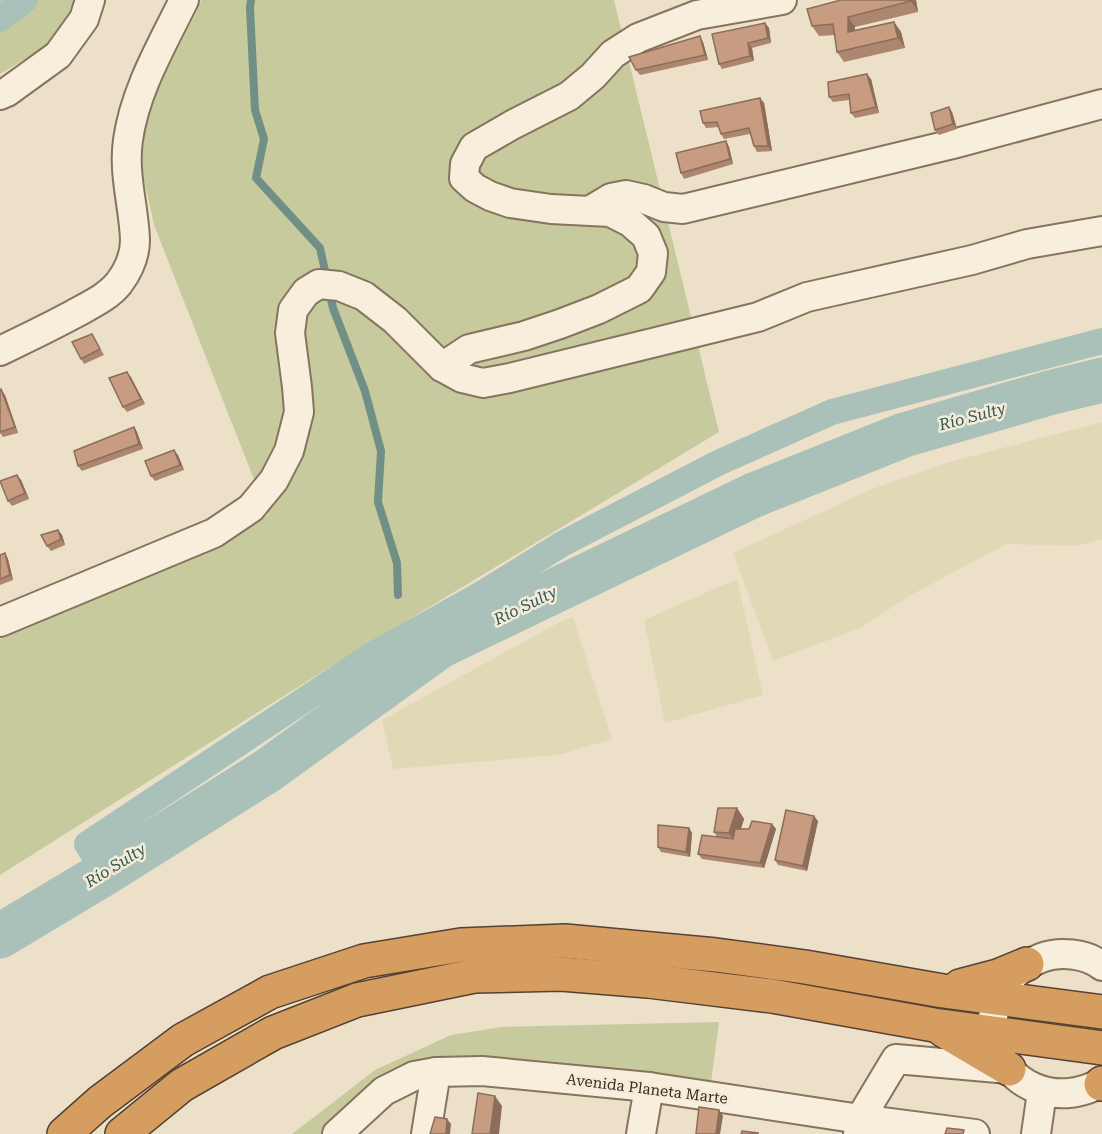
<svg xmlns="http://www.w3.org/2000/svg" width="1102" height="1134" font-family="'Roboto Serif',serif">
<rect width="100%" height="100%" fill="#ece0c9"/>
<!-- farmland -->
<g fill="#e1d9b6">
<path d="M1102,422V539L1076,546L1006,544L913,594L860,628L773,661L733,553L872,489L946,463Z"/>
<path d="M737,579L763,695L665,723L644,620Z"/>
<path d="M573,617L612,739L559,755L393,769L382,720L554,625Z"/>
</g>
<!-- green -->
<g fill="#c7ca9d">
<path d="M0,0H83V1L43,48L0,74Z"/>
<path d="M201,0H614L719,432L322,672L0,875V639L268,515L154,225L140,160L144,113L196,13Z"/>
<path d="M719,1022L711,1082L460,1058L424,1059L386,1079L326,1134H292L375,1070L451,1035L502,1027Z"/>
</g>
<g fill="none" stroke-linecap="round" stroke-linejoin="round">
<!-- stream -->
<g stroke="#708f86" stroke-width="8">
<path d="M251,0L250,8L255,110L264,139L256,178L320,248L327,280"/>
<path d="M329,291L333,308L365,391L381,451L378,502L397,563L398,595"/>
<path d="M421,657L422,659"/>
</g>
<!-- canal -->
<g stroke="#a9c1b9" stroke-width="26">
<path d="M0,19L25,0"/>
<path d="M105,873L87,844L372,655L483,593L562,544L718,463L832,412L1102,341"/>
</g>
<!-- river -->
<path stroke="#a9c1b9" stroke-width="45" d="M0,936L105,873L267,771L440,646L754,495L904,435L1049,393L1102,380"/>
<defs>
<g id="minor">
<path d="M0,95L7,92L58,55L84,19L90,0"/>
<path d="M591,210L611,198L626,195L644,199L664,207L683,209L953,144L1102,104"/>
<path d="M0,351C25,339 50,327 74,314C90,305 108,297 119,283C128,271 135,255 135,240C134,207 123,174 128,140C135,90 162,45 184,0"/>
<path d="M442,367L469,349L524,336L560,324L599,309L639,289L651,272L653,253L646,236L630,222L610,212L551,209L510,203L490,196L475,188L464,178L465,164L474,147L512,125L569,96L593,76L613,54L638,38L697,15L782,0"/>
<path d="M0,622L214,533L251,508L274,480L289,451L299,412L297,387L290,333L293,310L306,292L319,284L339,286L364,296L395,320L442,367L462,378L483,383L510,378L758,317L807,297L972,260L1027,244L1102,231"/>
<path d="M1102,966C1086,953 1059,951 1041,958C1016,968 1001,984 994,1011C993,1018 991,1027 992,1033C1002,1086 1057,1109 1102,1082"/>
<path d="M337,1134L384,1091L414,1076L436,1072L482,1071L649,1087L860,1119L975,1134"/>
<path d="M426,1134L436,1072"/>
<path d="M641,1134L649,1087"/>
<path d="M858,1134L860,1119L896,1059L1009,1069"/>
<path d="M1036,1134L1042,1092"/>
</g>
<g id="highway">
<path d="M960,986L998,976L1027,964"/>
<path d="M943,1030L1009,1069"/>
<path d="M1101,1084L1102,1083"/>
<path d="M64,1134L100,1102L183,1040L270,992L364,961L461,945L565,941L716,955L805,967L943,991L1102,1012"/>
<path d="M122,1134L182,1085L273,1033L357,1000L474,976L561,974L648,981L772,996L934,1025L1102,1048"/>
</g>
</defs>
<!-- minor casing -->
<use href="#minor" stroke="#87735e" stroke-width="32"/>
<!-- highway casing -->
<use href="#highway" stroke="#564132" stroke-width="36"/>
<!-- minor -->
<use href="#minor" stroke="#f7eedc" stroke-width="28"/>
<!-- highway -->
<use href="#highway" stroke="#d59d60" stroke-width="33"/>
</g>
<!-- wall -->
<g fill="#ac866f">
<path d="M916,0L918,12L855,27V30L894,22L901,32L905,48L844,62L837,52L835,35L819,36L812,26Z"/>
<path d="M765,23L769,28L771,43L752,48L754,61L722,69L719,64Z"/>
<path d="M703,42L708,60L640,75L636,70Z"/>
<path d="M871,79L879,113L855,118L851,113L849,100L833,102L829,97Z"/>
<path d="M760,98L764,103L772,151L757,152L754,146L750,134L724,139L721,134L719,127L706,128L703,123Z"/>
<path d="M949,107L952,112L957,129L939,135L935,130Z"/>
<path d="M726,141L729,147L733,164L684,179L681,173Z"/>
<path d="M92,334L104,355L84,364L81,359Z"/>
<path d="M127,372L145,404L127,412L123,407Z"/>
<path d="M0,390L5,395L18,433L3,437L0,433Z"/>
<path d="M134,427L137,432L143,449L82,471L78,466Z"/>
<path d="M178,455L184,470L155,481L151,476Z"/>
<path d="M17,475L21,480L29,499L12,506L8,501Z"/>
<path d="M58,530L62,535L65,545L51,551L47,546Z"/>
<path d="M5,553L8,559L13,580L0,585V555Z"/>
<path d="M737,808L744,819L741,829H749L772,824L776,829L764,868L702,859L698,854L717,837L714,832Z"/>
<path d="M818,821L807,871L778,865L775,860Z"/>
<path d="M689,828L692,833L690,857L661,852L658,847Z"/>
</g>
<!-- shaded-wall -->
<g fill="#8c6d5a">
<path d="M911,0H916L918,12L911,1Z"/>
<path d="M848,17L855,27V42L848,32Z"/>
<path d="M894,22L901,32L905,48L898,38Z"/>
<path d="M765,23L769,28L771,43L768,38Z"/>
<path d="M700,36L703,42L708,60L705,55Z"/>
<path d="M748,43L752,48L754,61L750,56Z"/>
<path d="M867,74L871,79L879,113L876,107Z"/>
<path d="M760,98L764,103L772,151L768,146Z"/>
<path d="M949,107L952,112L957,129L953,124Z"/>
<path d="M726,141L729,147L733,164L730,159Z"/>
<path d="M127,372L131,377L145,404L141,399Z"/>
<path d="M1,389L5,395L18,433L15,427Z"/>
<path d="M134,427L137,432L143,449L139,444Z"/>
<path d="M174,450L178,455L184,470L180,465Z"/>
<path d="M17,475L21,480L29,499L25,493Z"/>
<path d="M58,530L62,535L65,545L61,539Z"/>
<path d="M5,553L8,559L13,580L10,575Z"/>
<path d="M737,808L744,819L736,844L729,833Z"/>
<path d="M814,816L818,821L807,871L803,866Z"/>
<path d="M772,824L776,829L764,868L760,863Z"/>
<path d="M689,828L692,833L690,857L686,852Z"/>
<path d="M495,1096L502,1106L499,1134H490Z"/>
<path d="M719,1110L723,1116L720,1134H716Z"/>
<path d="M447,1119L451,1124L450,1134H446Z"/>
</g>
<!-- building -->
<g fill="#c89c81" stroke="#8c6d5a" stroke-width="1.5">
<path d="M841,0H911V1L848,17V32L894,22L898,38L837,52L833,24L812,26L807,9Z"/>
<path d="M765,23L768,38L748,43L750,56L719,64L712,34Z"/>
<path d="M700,36L705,55L636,70L629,57Z"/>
<path d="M867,74L876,107L851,113L849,94L829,97L828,82Z"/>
<path d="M760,98L768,146H754L749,128L721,134L717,122L703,123L700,111Z"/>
<path d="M949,107L953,124L935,130L931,113Z"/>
<path d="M726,141L730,159L681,173L676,153Z"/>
<path d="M92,334L100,349L81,359L72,342Z"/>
<path d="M127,372L141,399L123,407L109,378Z"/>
<path d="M1,389L15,427L0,432V390Z"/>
<path d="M134,427L139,444L78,466L74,451Z"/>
<path d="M174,450L180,465L151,476L145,461Z"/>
<path d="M17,475L25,493L8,501L0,481Z"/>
<path d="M58,530L61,539L47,546L41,535Z"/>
<path d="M5,553L10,575L0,579V555Z"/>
<path d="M718,808H737L729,833L714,832Z"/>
<path d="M786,810L814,816L803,866L775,860Z"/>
<path d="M752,821L772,824L760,863L698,854L702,835L733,839L735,829H749Z"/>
<path d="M658,825L689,828L686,852L658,847Z"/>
<path d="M478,1093L495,1096L490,1134H472Z"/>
<path d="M699,1107L719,1110L716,1134H696Z"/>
<path d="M435,1117L447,1119L446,1134H430Z"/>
<path d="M947,1128L964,1130L963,1134H945Z"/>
<path d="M742,1131L758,1133V1134H741Z"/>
</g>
<g text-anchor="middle" stroke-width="5" stroke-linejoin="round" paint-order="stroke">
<!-- street labels -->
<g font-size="15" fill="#392c21" stroke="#f4ebd8">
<text transform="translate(647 1089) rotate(7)" y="5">Avenida Planeta Marte</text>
</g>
<!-- water labels -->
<g font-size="16" font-style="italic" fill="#315854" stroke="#f4ebd8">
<text transform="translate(972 416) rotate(-15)" y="6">Río Sulty</text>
<text transform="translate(525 605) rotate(-26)" y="6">Río Sulty</text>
<text transform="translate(115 865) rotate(-32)" y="6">Río Sulty</text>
</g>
</g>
</svg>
